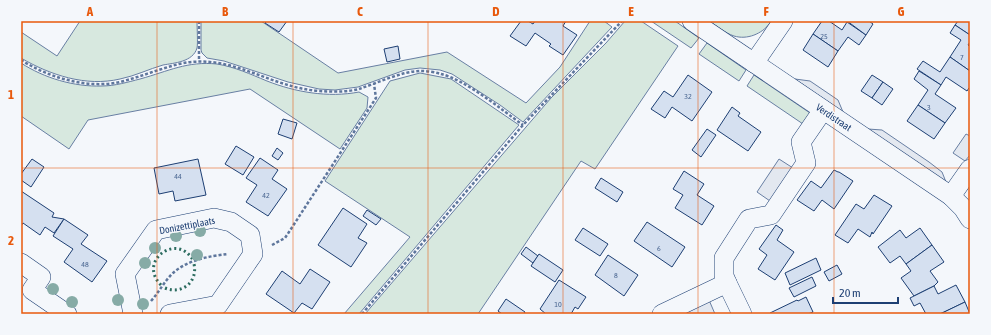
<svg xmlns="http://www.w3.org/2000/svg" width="991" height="335" font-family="'Asap Condensed',sans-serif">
<rect width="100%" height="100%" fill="#f4f7fb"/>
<!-- green -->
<g fill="#d7e8df" stroke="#687fa3">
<path d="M80,21H197C197,27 198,44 197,48C193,62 174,63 163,65C149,69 135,76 120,79C86,87 50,75 21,58V32L57,56Z"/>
<path d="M201,21H261L338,73L447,52L526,103L560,67L590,21H604L612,27L523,122L500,105L452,74L440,70L420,68L405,70L358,87L335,90L319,89L288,82L224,61L207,58L202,53L201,50Z"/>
<path d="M625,21H641L678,46L595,169L581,161L478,314H365L551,98L606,43Z"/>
<path d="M651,21H675L699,38L691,48Z"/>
<path d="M709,21H769L770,23C762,34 747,40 734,36C725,33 717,26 709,21Z"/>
<path d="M707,43L746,70L739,81L699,54Z"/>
<path d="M21,63C44,78 74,87 102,86C115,86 128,82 140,79C169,71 187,61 217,64C235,67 250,74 267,81C295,92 328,98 359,92L368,97L367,108L340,149L250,89L88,120L69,149L21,116Z"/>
<path d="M420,73L451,79L519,125L359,314H344L410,237L325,181L390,81Z"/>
<path d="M754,75L810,113L803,124L747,86Z"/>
</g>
<!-- parking -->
<g fill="#e3e8f0" stroke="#687fa3">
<path d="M795,79L810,81L838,100L843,112Z"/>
<path d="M868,129L882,130L929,162L942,172L946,182Z"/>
<path d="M966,134L970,136V155L965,161L953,153Z"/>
<path d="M779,159L793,168L770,201L757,192Z"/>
<path d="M709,300L715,314H680Z"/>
</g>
<!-- building -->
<g fill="#d5e0f0" stroke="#1d3f73">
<path d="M267,21H287L279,32L265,23Z"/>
<path d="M521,21H528L533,24L535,21H566L563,26L577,35L563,55L549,46L551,44L535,33L526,46L510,36Z"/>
<path d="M822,21H829L842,30L847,22L866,35L859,45L848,37L838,51L813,34Z"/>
<path d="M847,21H869L873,24L866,35Z"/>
<path d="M958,21H970V35L955,25Z"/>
<path d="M955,25L970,35V42L968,45L970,47V71L950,57L961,40L950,33Z"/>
<path d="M813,34L838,51L828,67L803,50Z"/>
<path d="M398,46L400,59L387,62L384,49Z"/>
<path d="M950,57L970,71V88H969L967,91L946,77L941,85L917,69L923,61L940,72Z"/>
<path d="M919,71L941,85L935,94L956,108L945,123L918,105L928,90L914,79Z"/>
<path d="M688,75L712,92L692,121L672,107L665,118L651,109L664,91L673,97Z"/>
<path d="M872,75L883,82L872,98L861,91Z"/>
<path d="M883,82L893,89L882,105L872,98Z"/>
<path d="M918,105L945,123L934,139L907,121Z"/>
<path d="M732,107L740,113L738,116L761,132L748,151L717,130Z"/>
<path d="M283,119L297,123L292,139L278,134Z"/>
<path d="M707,129L716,135L701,157L692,150Z"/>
<path d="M236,146L254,157L243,175L225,164Z"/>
<path d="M277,148L283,153L278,160L272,156Z"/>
<path d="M260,158L278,170L272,179L287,189L268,216L246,202L257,185L246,178Z"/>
<path d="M32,159L44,167L31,187L21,180V174Z"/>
<path d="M198,159L206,195L175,201L173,191L159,194L154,168Z"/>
<path d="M834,170L838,172H839L853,181L834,209L822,200L814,211L797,200L811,181L821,188Z"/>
<path d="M684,171L704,184L697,195L714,206L702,225L675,208L683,195L673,189Z"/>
<path d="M601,178L623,192L617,202L595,188Z"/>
<path d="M21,191L54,213L52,217L64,219L54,233L45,227L40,235L23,223L21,226Z"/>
<path d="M874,195L892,206L873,234L872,232L870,237L858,229L848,243L835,235L856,204L864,209Z"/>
<path d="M343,208L367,224L358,238L367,243L351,267L318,245Z"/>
<path d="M367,210L381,219L376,225L363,216Z"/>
<path d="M64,219L88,235L81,244L107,261L92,282L64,262L73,249L53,236Z"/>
<path d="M647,222L685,247L672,267L634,241Z"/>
<path d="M776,225L783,230L777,240L794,252L775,280L758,269L767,255L759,249Z"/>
<path d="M583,228L608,244L600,256L575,240Z"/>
<path d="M920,228L932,245L906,264L900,256L890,263L878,247L900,230L906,238Z"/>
<path d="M932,245L944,262L930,271L938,282L934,286L914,296L901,278L911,271L906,264Z"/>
<path d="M526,247L538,256L533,263L521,254Z"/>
<path d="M539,254L563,270L555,282L531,266Z"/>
<path d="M608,255L638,275L624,296L595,275Z"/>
<path d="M816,258L821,270L790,285L785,273Z"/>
<path d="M837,265L842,274L829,281L824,272Z"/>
<path d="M310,269L330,282L312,309L302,303L294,313L266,294L282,271L300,284Z"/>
<path d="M812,277L816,286L794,297L789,288Z"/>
<path d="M559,280L586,297L578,309L575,307L571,314H546L540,309Z"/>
<path d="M956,285L965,302L940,314H926L920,303L914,306L910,298L934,286L938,294Z"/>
<path d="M806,297L813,312L808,314H771L770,313L797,300L798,301Z"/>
<path d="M506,299L525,312L524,314H502L498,311Z"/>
<path d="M965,302L970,314H940Z"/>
</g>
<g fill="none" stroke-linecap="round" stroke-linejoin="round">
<defs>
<g id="minor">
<path d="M692,21L951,196L963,208L970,219"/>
<path d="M754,63L783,21"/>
<path d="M951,196L970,169"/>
<path d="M21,263L41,277L32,290L67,314"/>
<path d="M727,283L742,314"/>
<path d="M133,314L125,274L156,230L214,218L231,222L250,235L253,254L218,305L170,314"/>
<path d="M662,314L727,283L724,276V258L749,219L771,215L806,163L801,142L823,110"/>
</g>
</defs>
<!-- minor casing -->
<use href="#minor" stroke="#1d3f73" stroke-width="20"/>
<!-- path -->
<g stroke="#5e769c" stroke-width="2.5" stroke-dasharray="3 2" stroke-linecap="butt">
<path d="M199,21V61"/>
<path d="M21,60C50,78 87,89 120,82C140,77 159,69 179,64C232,52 269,88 320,91C333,92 347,92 359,89C377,83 403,71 420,71C427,71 435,72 441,74C466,80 502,110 523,125"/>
<path d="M272,245L285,238L289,232L376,98L374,84"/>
<path d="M151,301C159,292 164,282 172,274C186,260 210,256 228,254"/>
<path d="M362,314L523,125L622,21"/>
</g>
<!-- minor -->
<use href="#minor" stroke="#f4f7fb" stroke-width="19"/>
<!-- hedge -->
<g stroke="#2c6c60" stroke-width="3" stroke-dasharray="2 3" stroke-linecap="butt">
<path d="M161,285C137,261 177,232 193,260"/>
<path d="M165,288C182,295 198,282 194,264"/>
</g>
</g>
<!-- trees -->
<g fill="#86aba6">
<circle cx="200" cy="231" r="6"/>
<circle cx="176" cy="236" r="6"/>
<circle cx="155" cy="248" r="6"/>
<circle cx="197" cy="255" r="6"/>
<circle cx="145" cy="263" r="6"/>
<circle cx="53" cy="289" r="6"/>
<circle cx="118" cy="300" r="6"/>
<circle cx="72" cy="302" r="6"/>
<circle cx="143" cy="304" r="6"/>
</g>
<!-- grid -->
<path fill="none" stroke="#e8590c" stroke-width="1" stroke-opacity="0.55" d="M157,21V314M293,21V314M428,21V314M563,21V314M698,21V314M834,21V314M21,168H970"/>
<g text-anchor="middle" stroke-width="3" stroke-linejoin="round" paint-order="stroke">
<!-- number labels -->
<g font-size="8" fill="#4b6792">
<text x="824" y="39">25</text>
<text x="962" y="60">7</text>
<text x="688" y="99">32</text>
<text x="929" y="110">3</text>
<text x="178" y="179">44</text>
<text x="266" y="198">42</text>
<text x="659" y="251">6</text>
<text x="85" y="267">48</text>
<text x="616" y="278">8</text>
<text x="558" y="307">10</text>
</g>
<!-- street labels -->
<g font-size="10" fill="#1d3f73" stroke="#f4f7fb">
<text transform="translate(834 117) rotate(34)" y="4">Verdistraat</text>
<text transform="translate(187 225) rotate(-11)" y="4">Donizettiplaats</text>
</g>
</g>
<!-- border -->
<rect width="991" height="335" fill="none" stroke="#f4f7fb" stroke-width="44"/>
<!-- scale -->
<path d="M833 297v6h65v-6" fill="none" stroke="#1d3f73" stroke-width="2"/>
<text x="839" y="297" font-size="12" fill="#1d3f73" stroke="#f4f7fb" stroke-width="3" paint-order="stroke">20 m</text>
<rect x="22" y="22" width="947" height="291" fill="none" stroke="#e8590c" stroke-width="1.5"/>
<g font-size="13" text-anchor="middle" font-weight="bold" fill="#e8590c">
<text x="90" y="16">A</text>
<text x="225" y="16">B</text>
<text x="360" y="16">C</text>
<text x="496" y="16">D</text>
<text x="631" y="16">E</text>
<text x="766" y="16">F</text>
<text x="901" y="16">G</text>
<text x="11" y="99">1</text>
<text x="11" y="245">2</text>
</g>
</svg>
